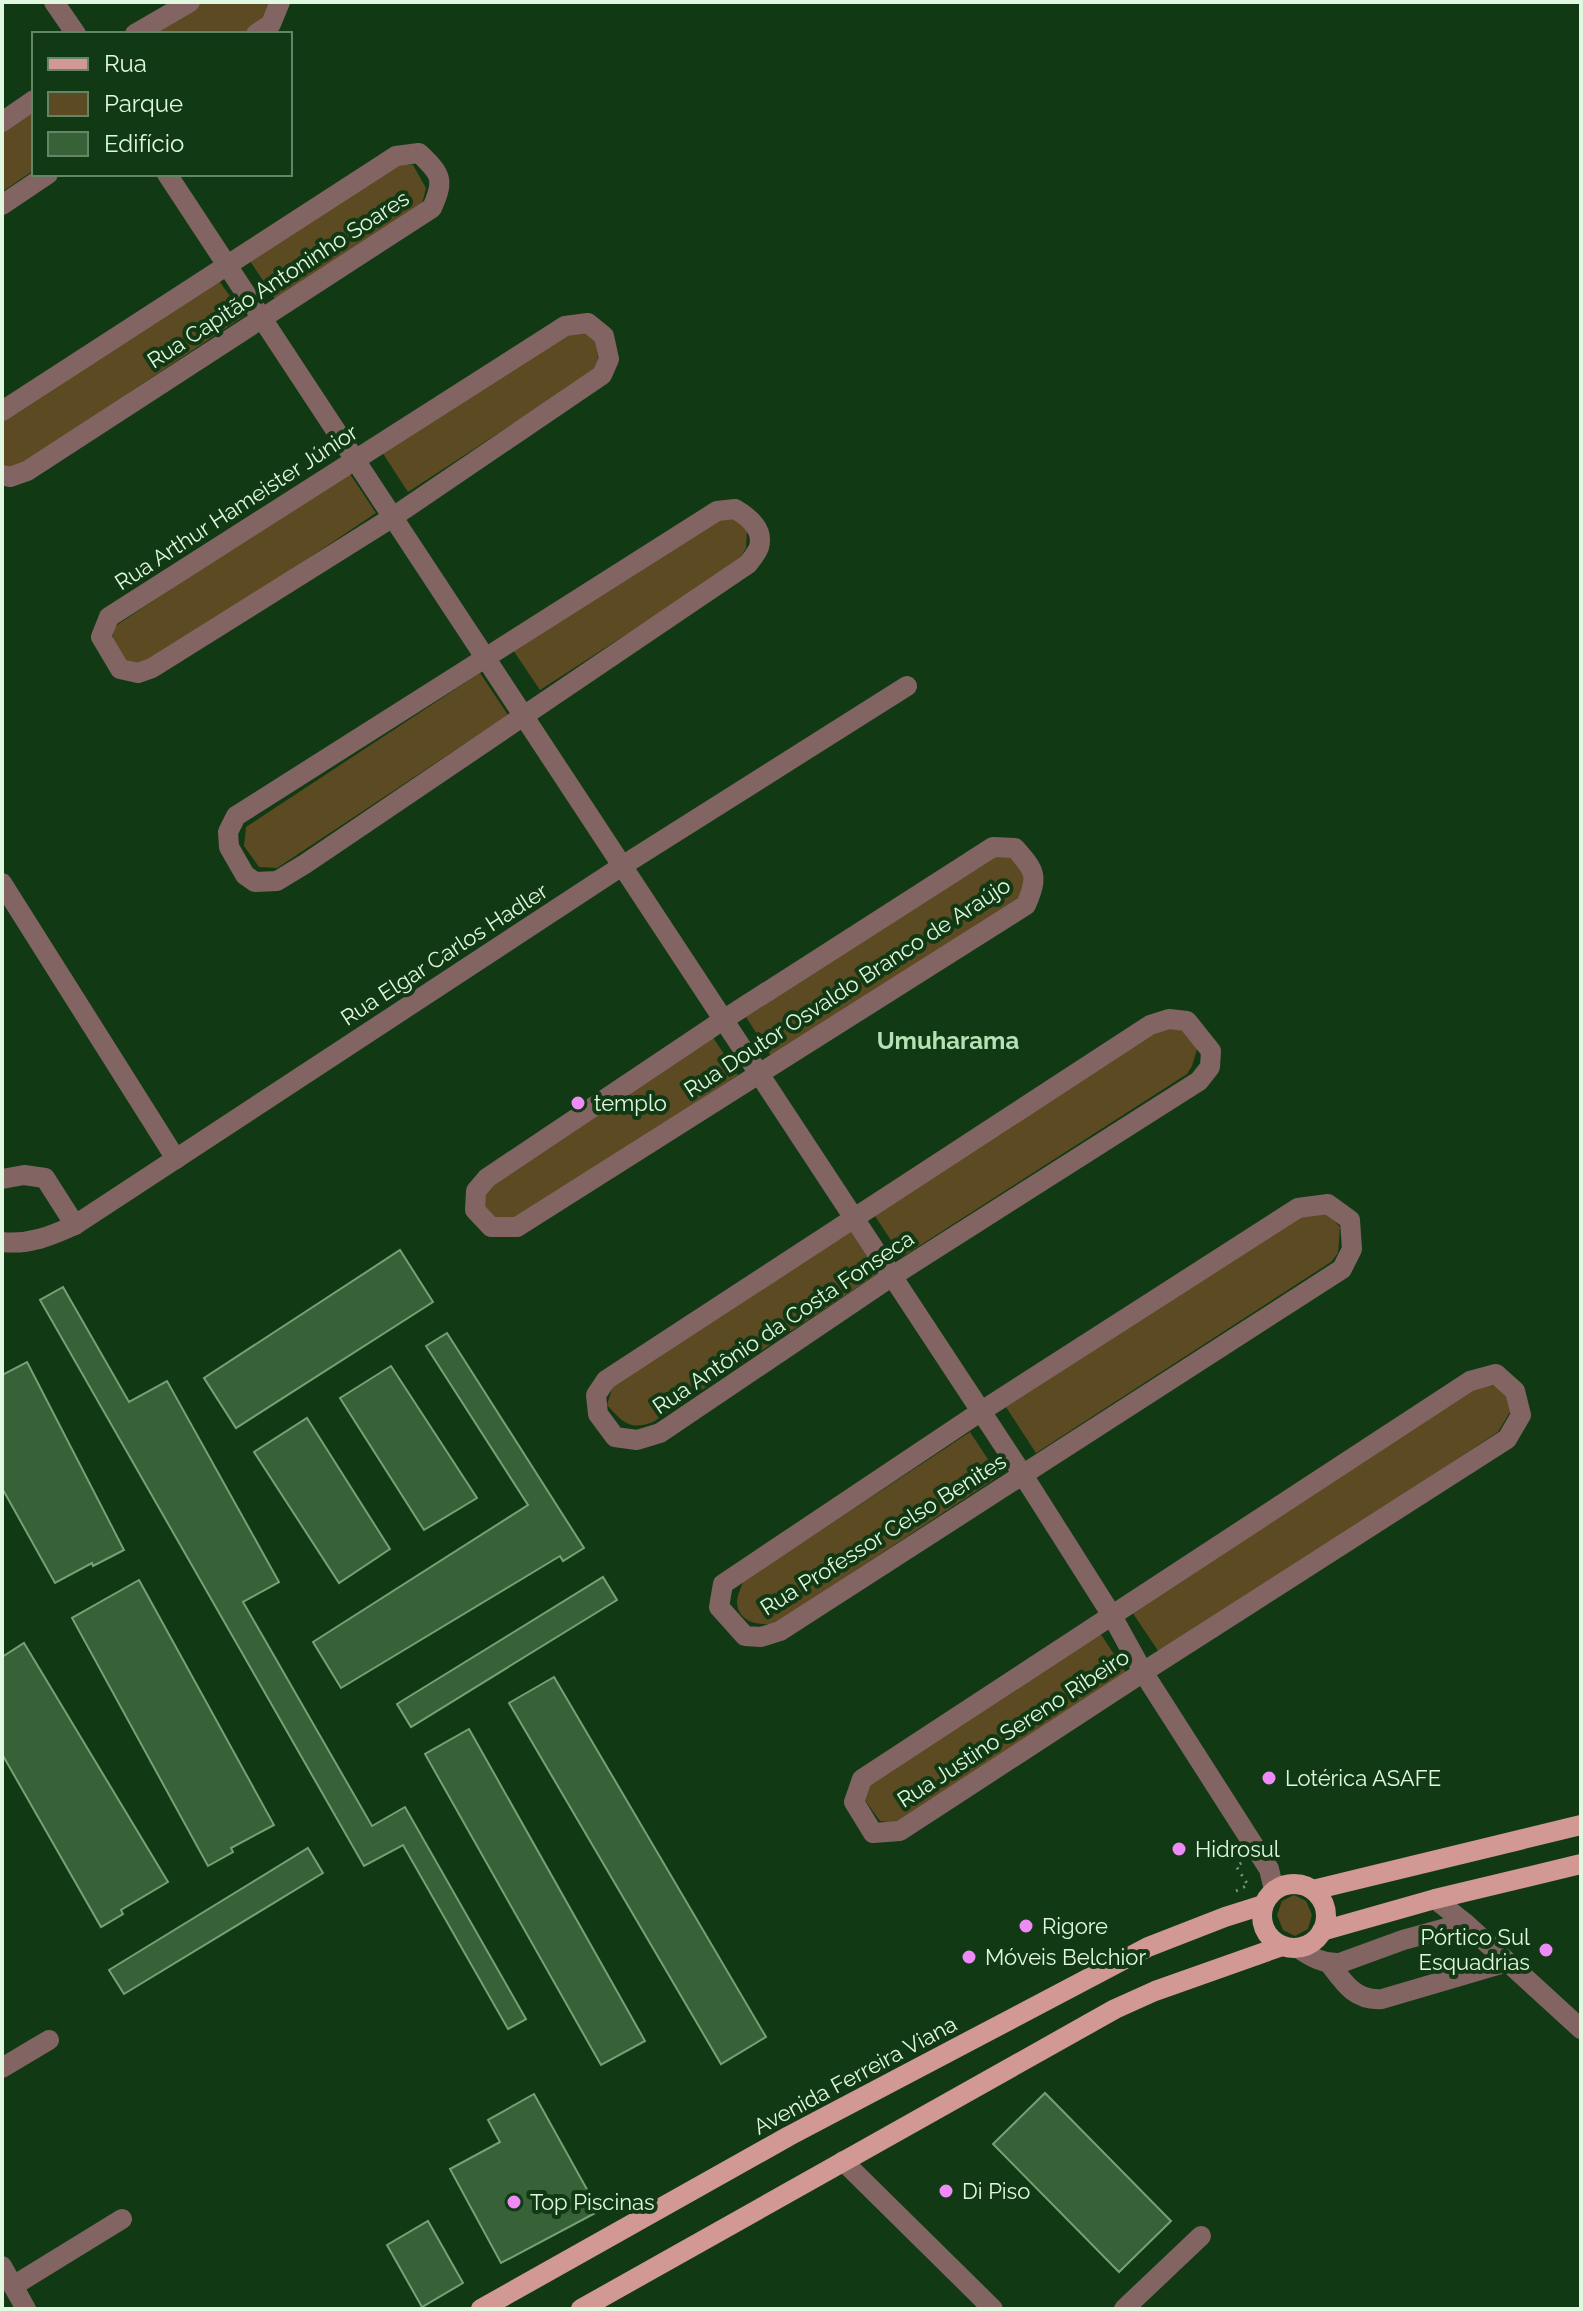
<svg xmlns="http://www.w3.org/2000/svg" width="1583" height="2311" font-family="Raleway,sans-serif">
<rect width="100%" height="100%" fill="#113a14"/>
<!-- green -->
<g fill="#5c4a23">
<path d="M200,2H273L267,20L245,34H148Z"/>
<path d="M34,109V170L2,192V131Z"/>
<path d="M399,163L413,165L426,188L422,204L275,299L250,261Z"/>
<path d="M217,278L244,316L15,469L2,468V417Z"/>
<path d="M585,331L596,342L598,359L595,370L408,492L382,452L565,333Z"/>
<path d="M348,471L376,513L146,667L128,666L112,645L114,627Z"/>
<path d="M737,518L747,531L746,548L738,562L540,690L513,650L715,519Z"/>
<path d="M480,673L508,715L277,868L259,867L244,846L246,827Z"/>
<path d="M996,856L1014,857L1025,871L1026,888L1015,902L773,1059L746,1017Z"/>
<path d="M1170,1027L1184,1030L1198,1046L1192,1066L1187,1074L902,1257L873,1213L1155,1031Z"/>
<path d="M712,1036L738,1075L516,1221L494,1220L481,1208L482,1194L493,1180Z"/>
<path d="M1326,1212L1340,1227L1338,1253L1331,1262L1036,1453L1006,1407L1302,1216Z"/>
<path d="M849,1227L879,1273L653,1422C629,1431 623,1422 607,1405L614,1382Z"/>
<path d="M1495,1386L1510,1394V1412L1498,1432L1161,1655L1132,1612L1472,1387Z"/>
<path d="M970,1432L999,1476L774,1624C759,1625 738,1623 737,1602C737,1596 741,1588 743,1582Z"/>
<path d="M1100,1633L1127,1674L898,1823L880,1821L864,1799L872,1781Z"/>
<path d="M1294,1895L1306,1901L1312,1915L1308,1929L1295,1936L1283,1930L1277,1915L1282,1901Z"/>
</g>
<!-- building -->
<g fill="#376238" stroke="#76a176" stroke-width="2">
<path d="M400,1250L433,1302L236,1428L204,1378Z"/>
<path d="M63,1287L129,1402L167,1381L279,1582L243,1602L372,1826L405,1807L526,2019L508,2029L403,1845L364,1866L40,1300Z"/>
<path d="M447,1333L584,1548L563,1561L560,1556L341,1688L313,1642L528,1505L426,1346Z"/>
<path d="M27,1362L124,1550L93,1566L92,1563L55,1583L2,1488V1375Z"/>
<path d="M391,1366L477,1498L424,1530L340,1398Z"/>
<path d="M307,1418L390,1549L339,1583L254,1452Z"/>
<path d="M603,1577L617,1600L411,1727L397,1704Z"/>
<path d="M139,1580L274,1825L231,1848L233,1852L208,1866L72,1618Z"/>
<path d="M24,1643L168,1882L121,1910L123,1914L101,1927L2,1754V1657Z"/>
<path d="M554,1677L766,2037L721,2064L509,1703Z"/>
<path d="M469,1729L645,2041L601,2065L425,1754Z"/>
<path d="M308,1848L323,1873L124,1994L109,1970Z"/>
<path d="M1045,2093L1171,2221L1119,2272L993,2144Z"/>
<path d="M534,2094L599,2211L501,2263L450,2169L500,2142L488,2120Z"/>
<path d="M428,2221L463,2283L422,2307L387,2245Z"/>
</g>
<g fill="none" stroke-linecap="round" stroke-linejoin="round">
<!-- path -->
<path stroke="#759676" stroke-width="3" stroke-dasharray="2 6" stroke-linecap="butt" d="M1236,1891L1248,1885L1236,1866L1243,1862"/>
<!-- minor -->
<g stroke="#826562" stroke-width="20">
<path d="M54,2L76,34"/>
<path d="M135,34L190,2"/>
<path d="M256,34L271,24L280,2"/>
<path d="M2,122L34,100"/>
<path d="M167,174L1023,1475L1111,1614L1143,1672L1269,1869L1274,1890"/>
<path d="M2,205L48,174"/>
<path d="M588,323L604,336L609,359L602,375L393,517L152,668L138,673L120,669L101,637L109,617L565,326Z"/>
<path d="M2,411L396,156L419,153C441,174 445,179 432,208L27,471L10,477L2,475"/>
<path d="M735,509C749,517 764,529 759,547C757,553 751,560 748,564L305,864L277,881L255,882L245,875L229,847L228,832L236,816L717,511Z"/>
<path d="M993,847L1015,848C1035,871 1039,875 1026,905L517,1227H491L475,1210L476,1191L487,1178L723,1020Z"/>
<path d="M2,883L176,1159"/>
<path d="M1169,1019L1187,1021L1211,1051L1210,1067L1199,1081L891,1277L660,1433L637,1440L615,1437L598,1414L596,1395L606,1380L1150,1025Z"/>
<path d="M2,1179L24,1175L45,1178L75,1225"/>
<path d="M1328,1204L1350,1220L1352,1249L1342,1269L780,1631L761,1637L745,1636L719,1607L723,1584L980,1412L1298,1208Z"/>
<path d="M2,1242C29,1245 51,1236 75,1225L622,866L907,686"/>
<path d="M1496,1374L1515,1391L1521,1415L1507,1439L1151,1667L900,1831L873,1833L854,1802L862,1779L1470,1381Z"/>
<path d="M1435,1899L1465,1923L1581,2029"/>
<path d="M1298,1948C1311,1957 1323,1964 1340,1963L1403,1940L1465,1923"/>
<path d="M1329,1963C1344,1983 1355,2001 1382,1999L1508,1962"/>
<path d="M2,2068L49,2040"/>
<path d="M843,2161L993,2309"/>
<path d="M2,2266L26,2309"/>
<path d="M13,2286L122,2219"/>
<path d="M1124,2309L1201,2236"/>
</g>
<!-- major -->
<g stroke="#d29893" stroke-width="20">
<circle cx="1294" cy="1916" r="32"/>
<path d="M1313,1890L1581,1825"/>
<path d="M1322,1931L1435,1899L1581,1864"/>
<path d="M481,2309L789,2136L1148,1947L1225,1917L1263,1905"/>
<path d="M581,2309L1115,2009L1155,1991L1282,1946"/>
</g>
</g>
<!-- markers -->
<g fill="#ef8bf6" stroke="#113a14" stroke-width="3">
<circle cx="578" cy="1103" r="8"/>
<circle cx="1269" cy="1778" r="8"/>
<circle cx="1179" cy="1849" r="8"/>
<circle cx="1026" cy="1926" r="8"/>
<circle cx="1546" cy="1950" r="8"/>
<circle cx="969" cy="1957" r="8"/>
<circle cx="946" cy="2191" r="8"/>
<circle cx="514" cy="2202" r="8"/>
</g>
<g text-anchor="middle" stroke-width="8" stroke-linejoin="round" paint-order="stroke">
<!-- street labels -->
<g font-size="22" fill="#e1f8e0" stroke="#113a14">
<text transform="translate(278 279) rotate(-33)" y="8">Rua Capitão Antoninho Soares</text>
<text transform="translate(236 507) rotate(-33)" y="8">Rua Arthur Hameister Júnior</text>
<text transform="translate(444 954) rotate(-33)" y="8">Rua Elgar Carlos Hadler</text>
<text transform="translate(847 987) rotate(-33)" y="8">Rua Doutor Osvaldo Branco de Araújo</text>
<text transform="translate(783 1322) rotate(-34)" y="8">Rua Antônio da Costa Fonseca</text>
<text transform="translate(883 1534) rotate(-32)" y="8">Rua Professor Celso Benites</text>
<text transform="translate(1013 1728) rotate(-33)" y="8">Rua Justino Sereno Ribeiro</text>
<text transform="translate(855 2075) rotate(-28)" y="8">Avenida Ferreira Viana</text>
</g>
<!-- poi labels -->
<g font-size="22" fill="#e1f8e0" stroke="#113a14" text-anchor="start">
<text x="594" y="1111">templo</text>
<text x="1285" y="1786">Lotérica ASAFE</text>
<text x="1195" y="1857">Hidrosul</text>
<text x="1042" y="1934">Rigore</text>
<text x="1530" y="1945" text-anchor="end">Pórtico Sul<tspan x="1530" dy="25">Esquadrias</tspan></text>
<text x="985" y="1965">Móveis Belchior</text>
<text x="962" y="2199">Di Piso</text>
<text x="530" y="2210">Top Piscinas</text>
</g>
<!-- neighbourhood labels -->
<g font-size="24" font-weight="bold" fill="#b4e2b4" stroke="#113a14">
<text x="948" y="1049">Umuharama</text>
</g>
</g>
<!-- border -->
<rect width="1583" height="2311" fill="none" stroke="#e1f8e0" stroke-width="8"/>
<!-- legend -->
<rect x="32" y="32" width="260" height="144" fill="#113a14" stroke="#648666" stroke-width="2"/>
<rect x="48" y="58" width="40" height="12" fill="#d29893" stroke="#648666" stroke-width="2"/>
<text x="104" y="72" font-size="24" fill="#e1f8e0">Rua</text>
<rect x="48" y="92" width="40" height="24" fill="#5c4a23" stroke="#648666" stroke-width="2"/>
<text x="104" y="112" font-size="24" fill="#e1f8e0">Parque</text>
<rect x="48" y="132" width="40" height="24" fill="#376238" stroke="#648666" stroke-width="2"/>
<text x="104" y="152" font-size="24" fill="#e1f8e0">Edifício</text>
</svg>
